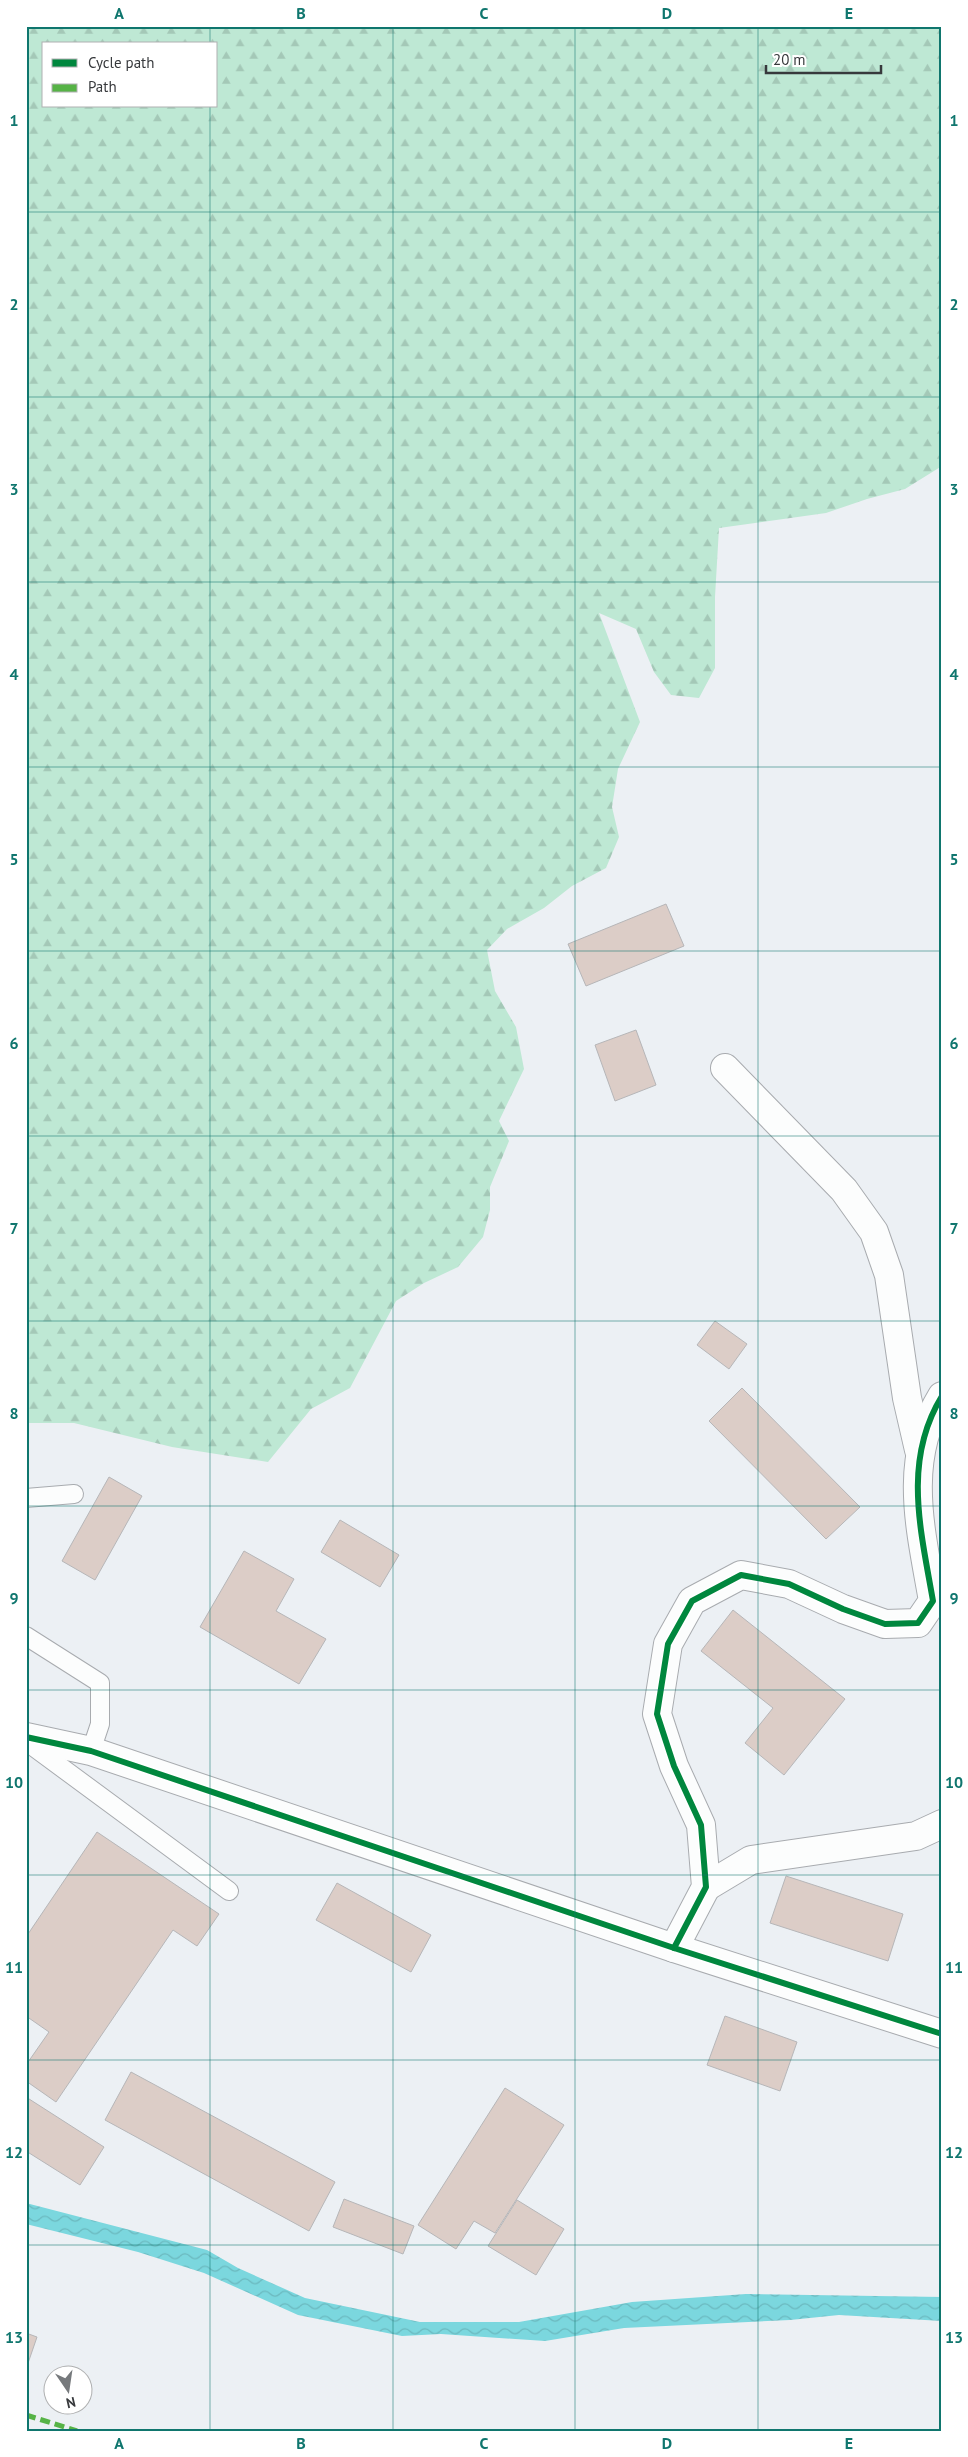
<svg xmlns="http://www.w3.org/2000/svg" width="968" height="2457" font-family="'PT Sans',sans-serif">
<defs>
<pattern id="forest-firs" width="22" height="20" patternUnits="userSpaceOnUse" patternTransform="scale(1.25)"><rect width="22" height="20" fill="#bee8d4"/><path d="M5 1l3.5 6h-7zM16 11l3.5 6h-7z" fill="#a4c8b7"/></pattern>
<pattern id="water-waves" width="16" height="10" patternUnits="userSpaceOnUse" patternTransform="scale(1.25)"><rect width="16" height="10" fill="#7bd7de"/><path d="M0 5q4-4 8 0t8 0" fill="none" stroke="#6bb9bf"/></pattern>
</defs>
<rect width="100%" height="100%" fill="#ecf0f4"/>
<!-- forest -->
<path fill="url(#forest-firs)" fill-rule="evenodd" d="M26,26H942V466L905,489L867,499L826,513L719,528L715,597V668L699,698L671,695L654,672L636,629L599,613L640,722L618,769L612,807L619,837L606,868L572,886L544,908L507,929L487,950L495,991L516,1027L524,1069L499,1121L509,1141L490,1187V1210L483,1237L458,1267L424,1283L396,1301L350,1388L311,1409L268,1462L172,1447L74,1423H26ZM44,44H216V106H44Z"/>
<!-- water -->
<path fill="url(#water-waves)" d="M26,2203L207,2250L238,2268L305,2298L420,2322H519L632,2302L746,2294L942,2297V2321L839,2315L790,2320L624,2328L545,2341L441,2334L402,2336L298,2315L204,2273L138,2252L26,2224Z"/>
<!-- building -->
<g fill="#dccdc7" stroke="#b6b6b8">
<path d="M666,904L684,946L586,986L568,944Z"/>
<path d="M636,1030L656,1085L615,1101L595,1045Z"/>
<path d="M715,1321L747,1344L729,1369L697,1345Z"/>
<path d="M742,1388L860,1507L826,1539L709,1421Z"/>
<path d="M109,1477L142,1496L95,1580L62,1561Z"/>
<path d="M340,1520L399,1555L380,1587L321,1552Z"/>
<path d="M244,1551L294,1579L276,1611L326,1639L299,1684L200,1627Z"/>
<path d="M733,1610L845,1699L784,1775L745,1743L773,1708L701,1651Z"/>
<path d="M97,1832L219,1914L197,1946L173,1930L56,2102L26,2081V2065L49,2032L26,2016V1937Z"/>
<path d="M786,1876L903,1914L888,1961L770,1923Z"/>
<path d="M337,1883L431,1935L411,1972L316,1920Z"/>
<path d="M725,2016L797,2042L780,2091L707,2065Z"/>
<path d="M131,2072L335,2182L309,2231L105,2120Z"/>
<path d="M505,2088L564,2125L495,2233L474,2221L456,2249L418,2225Z"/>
<path d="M26,2097L104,2147L80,2185L26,2151Z"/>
<path d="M344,2199L414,2226L403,2254L333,2227Z"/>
<path d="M517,2200L564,2229L536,2275L488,2246Z"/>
<path d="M26,2333L37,2337L26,2369Z"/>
</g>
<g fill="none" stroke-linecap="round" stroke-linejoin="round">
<defs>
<g id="lane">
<path d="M26,1498L74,1494"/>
<path d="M26,1636L100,1683V1724L91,1751"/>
<path d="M27,1742L229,1891"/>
</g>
<g id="street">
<path d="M725,1068L844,1190L874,1232L889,1275L907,1398L919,1450"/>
<path d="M26,1737L91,1751L674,1948L942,2034"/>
<path d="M706,1887L751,1860L916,1836L942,1824"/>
<path d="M674,1948L706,1887L701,1825L674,1766L657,1714L668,1644L692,1601L741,1575L789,1584L843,1609L885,1624L918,1623L933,1601C921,1531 902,1461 942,1396"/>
</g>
</defs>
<!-- lane casing -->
<use href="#lane" stroke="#a8abaf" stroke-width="20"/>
<!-- street casing -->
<use href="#street" stroke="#a8abaf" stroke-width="30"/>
<!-- lane -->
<use href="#lane" stroke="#fcfdfd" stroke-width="18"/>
<!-- street -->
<use href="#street" stroke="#fcfdfd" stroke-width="28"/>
<!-- quiet -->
<path stroke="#56b346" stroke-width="5" stroke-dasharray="10 5" stroke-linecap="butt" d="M26,2415L77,2431"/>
<defs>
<g id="cycleway">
<path d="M26,1737L91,1751L674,1948L942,2034"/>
<path d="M674,1948L706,1887L701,1825L674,1766L657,1714L668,1644L692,1601L741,1575L789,1584L843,1609L885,1624L918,1623L933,1601C921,1531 902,1461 942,1396"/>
</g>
</defs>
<!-- cycleway casing -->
<use href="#cycleway" stroke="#fff" stroke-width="9"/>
<!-- cycleway -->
<use href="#cycleway" stroke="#00873e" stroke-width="6"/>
</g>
<!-- grid -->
<path fill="none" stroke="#0f766e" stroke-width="1" stroke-opacity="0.55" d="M210,26V44M393,26V2431M575,26V2431M758,26V2431M210,106V2431M26,212H942M26,397H942M26,582H942M26,767H942M26,951H942M26,1136H942M26,1321H942M26,1506H942M26,1690H942M26,1875H942M26,2060H942M26,2245H942"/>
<!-- border -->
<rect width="968" height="2457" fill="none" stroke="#ffffff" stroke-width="55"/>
<!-- legend -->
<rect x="42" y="42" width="175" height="65" fill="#ffffff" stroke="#afb0b1"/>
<rect x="52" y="59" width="25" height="8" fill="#00873e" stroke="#afb0b1"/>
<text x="88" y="68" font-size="15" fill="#37393c">Cycle path</text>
<rect x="52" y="84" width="25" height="8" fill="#56b346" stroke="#afb0b1"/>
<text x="88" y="92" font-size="15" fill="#37393c">Path</text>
<!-- north arrow -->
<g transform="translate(68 2390) rotate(167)"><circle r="24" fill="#ffffff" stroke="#afb0b1"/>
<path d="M0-4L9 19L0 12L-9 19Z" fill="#76797c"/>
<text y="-8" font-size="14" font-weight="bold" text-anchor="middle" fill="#37393c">N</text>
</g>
<!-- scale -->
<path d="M766 65v8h115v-8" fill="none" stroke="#37393c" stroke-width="2.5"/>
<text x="773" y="65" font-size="15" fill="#37393c" stroke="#ffffff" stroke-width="4" paint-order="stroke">20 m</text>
<rect x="28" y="28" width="912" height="2402" fill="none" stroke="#0f766e" stroke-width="2"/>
<g font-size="16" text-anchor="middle" font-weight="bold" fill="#0f766e">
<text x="119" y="19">A</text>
<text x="301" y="19">B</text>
<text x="484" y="19">C</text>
<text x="667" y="19">D</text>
<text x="849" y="19">E</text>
<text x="14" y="126">1</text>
<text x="954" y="126">1</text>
<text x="14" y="310">2</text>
<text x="954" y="310">2</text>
<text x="14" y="495">3</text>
<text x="954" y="495">3</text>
<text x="14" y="680">4</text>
<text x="954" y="680">4</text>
<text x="14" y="865">5</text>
<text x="954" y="865">5</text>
<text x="14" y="1049">6</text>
<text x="954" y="1049">6</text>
<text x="14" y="1234">7</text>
<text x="954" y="1234">7</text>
<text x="14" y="1419">8</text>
<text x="954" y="1419">8</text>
<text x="14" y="1604">9</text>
<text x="954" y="1604">9</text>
<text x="14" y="1788">10</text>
<text x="954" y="1788">10</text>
<text x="14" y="1973">11</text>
<text x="954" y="1973">11</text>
<text x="14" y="2158">12</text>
<text x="954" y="2158">12</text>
<text x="14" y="2343">13</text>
<text x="954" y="2343">13</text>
<text x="119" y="2449">A</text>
<text x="301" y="2449">B</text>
<text x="484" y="2449">C</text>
<text x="667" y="2449">D</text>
<text x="849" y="2449">E</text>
</g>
</svg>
